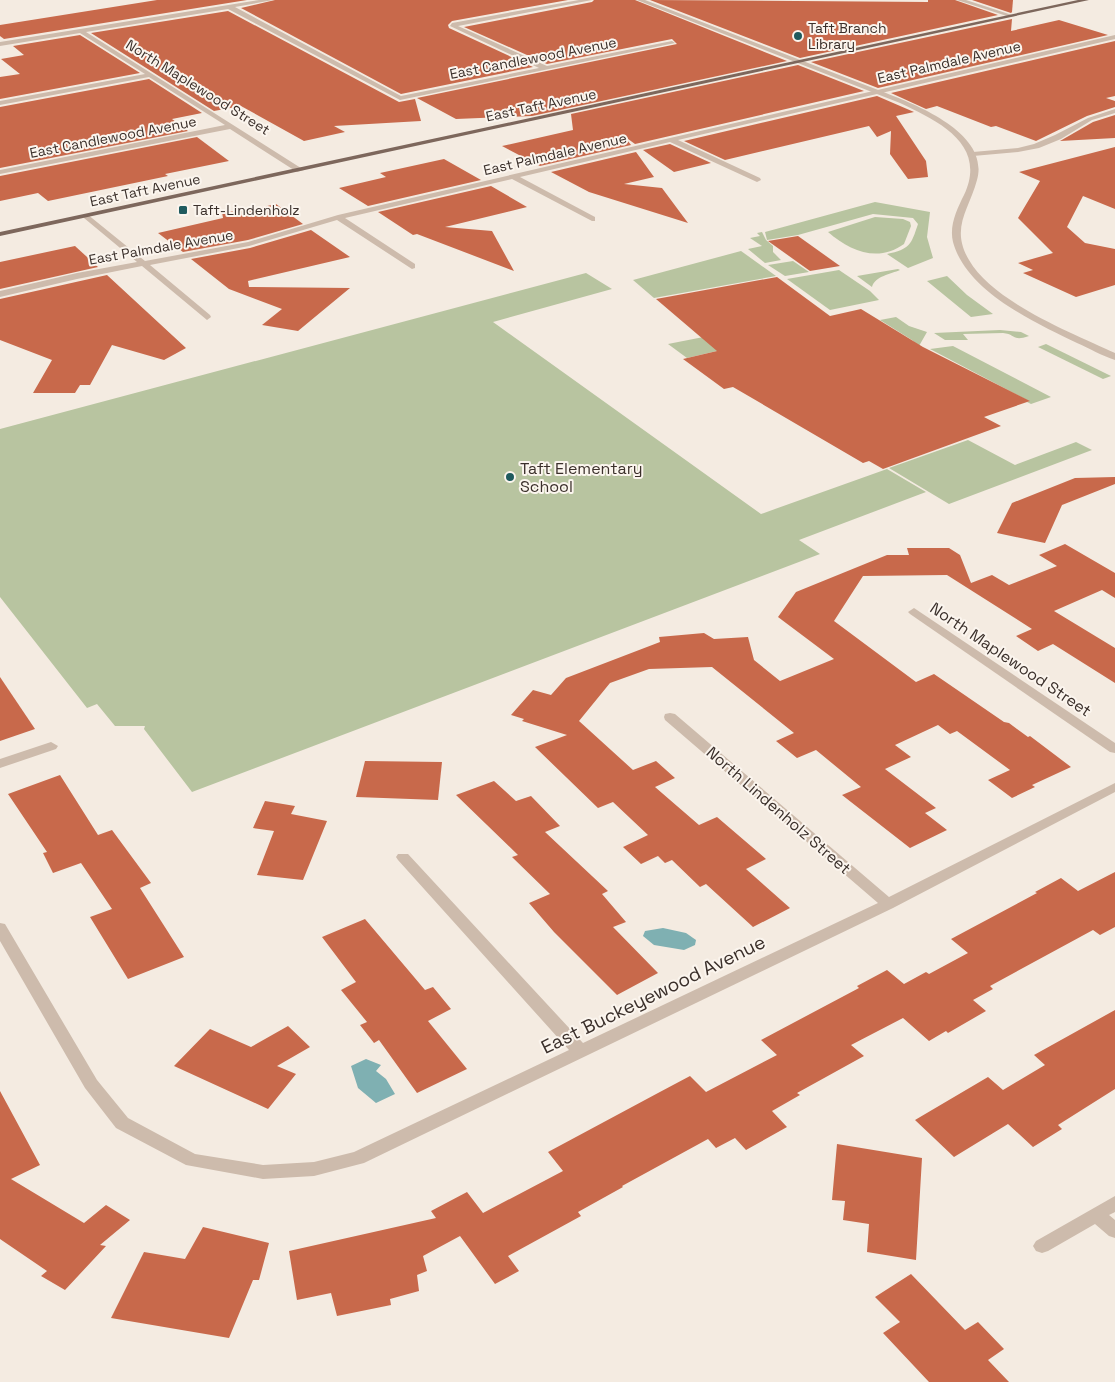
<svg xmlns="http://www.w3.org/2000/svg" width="1115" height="1382" font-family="'Space Grotesk',sans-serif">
<rect width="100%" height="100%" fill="#f4ebe1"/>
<!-- green -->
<g fill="#b8c4a0">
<path d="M875,202L930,212L927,237L933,258L908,268L887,254C910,249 911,245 918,224L913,218L873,214L798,235L767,240L765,232Z"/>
<path d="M875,217L903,219L910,222L911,226L904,244C878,263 850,251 828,232Z"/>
<path d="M762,232L766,240L773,246V252L781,260L765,263L748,249L762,246L750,238L760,236L757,233Z"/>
<path d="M741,251L776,276L654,298L633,280Z"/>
<path d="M793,261L809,272L785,276L768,265Z"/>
<path d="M898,269L900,270C891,274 875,276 872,287L857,276Z"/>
<path d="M839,270L870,291L879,300L830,310L787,279Z"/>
<path d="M586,273L612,289L493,322L761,514L887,469L926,492L799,540L820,554L192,792L144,729L145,726H115L97,704L87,708L0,597V429Z"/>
<path d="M947,276L967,295L993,314L971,317L927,281Z"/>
<path d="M896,317L909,326L927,332L919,346L912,340L880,320Z"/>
<path d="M739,330L755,342L687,358L668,344Z"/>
<path d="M1000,330L1021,332L1029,336C1012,342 1016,334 1003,333C990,333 976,334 963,334L968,340H945L934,333Z"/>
<path d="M1046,344L1111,376L1103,379L1038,347Z"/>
<path d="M953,346L1051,397L1031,404L1027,402L1029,401L930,349Z"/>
<path d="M968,440L1015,465L1076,442L1092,450L949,504L889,468Z"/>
</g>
<!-- water -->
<g fill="#7fb0b2">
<path d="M663,928L686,933L696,940L695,945L684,950L654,945L643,936L645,931Z"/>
<path d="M366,1059L381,1065L376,1071L386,1079L395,1094L376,1103L358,1088L351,1066Z"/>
</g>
<!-- building -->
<g fill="#c8694b">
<path d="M157,0H247L4,39L0,36V25Z"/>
<path d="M275,0H568L452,21L448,25L449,28L533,67L401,94L241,8Z"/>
<path d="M594,0H635L787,61L532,116L456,119L417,98L677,44L672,39L547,64L464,27L592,2Z"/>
<path d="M650,0L928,2V0H955L998,15L800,58Z"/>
<path d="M972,0H1013L1012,12L1011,13Z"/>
<path d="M228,11L399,102L415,99L421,121L334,126L345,132L304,141L241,106L214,111L91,33Z"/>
<path d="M1012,19L1011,31L1059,20L1108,35L878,88L811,62Z"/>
<path d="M80,35L140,73L0,99V77L20,74L1,59L24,55L13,46Z"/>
<path d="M1115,41V96L1106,98L1115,101V107L1087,116L1036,141L996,126L991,127L937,106L926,109L891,93Z"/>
<path d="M798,65L864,91L635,144L624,136L631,145L540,166L502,146L573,130L571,114Z"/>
<path d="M149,79L202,113L172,119L188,131L0,168V107Z"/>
<path d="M877,96L914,112L896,116L926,161L928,177L908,179L890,154L891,131L877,137L869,126L725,160L684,141Z"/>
<path d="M1115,115V138L1060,141L1093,122Z"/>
<path d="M197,137L229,161L165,174L168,176L48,201L38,193L0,201V176Z"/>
<path d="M670,144L711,163L674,172L643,150Z"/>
<path d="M1115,147V209L1083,196L1067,227L1085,243L1115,249V285L1076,297L1023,273L1033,270L1018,263L1053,253L1018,218L1040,181L1019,172Z"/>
<path d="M636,152L654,177L624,184L662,188L688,223L589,192L551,172Z"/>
<path d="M444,159L481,180L368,206L339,188L386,177L380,173Z"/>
<path d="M491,186L527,207L445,227L492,231L514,271L417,234L413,235L378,212Z"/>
<path d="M276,204L303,224L248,240L183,252L158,233L223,218L222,212L245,211Z"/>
<path d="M311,230L350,257L248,281L249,287L350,288L298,331L262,325L282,309L229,289L191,259L250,248Z"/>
<path d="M798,236L840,266L810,271L768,241Z"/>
<path d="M75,246L98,267L0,289V262Z"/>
<path d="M107,275L186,348L164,360L112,345L90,385H80L75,393H33L52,360L0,340V299Z"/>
<path d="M777,277L830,316L861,309L923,347L1030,401L984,417L1001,426L883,469L869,461L863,463L733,387L724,389L683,359L717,351L656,299Z"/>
<path d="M1115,477V484L1062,505L1045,543L997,533L1012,503L1075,478Z"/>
<path d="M1065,544L1115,573V598L1102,590L1054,611L1115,648V683L1053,644L1038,651L1016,636L1032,629L947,575L863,576L834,621L916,682L934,674L1004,722L1009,723L1028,737L1030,736L1071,767L1032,785L1035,787L1012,798L988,780L1010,770L957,731L950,734L938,725L895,745L911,757L885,769L936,808L925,813L947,830L910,848L842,795L861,787L816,750L797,758L776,741L794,733L712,667L649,669L610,683L579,721L633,770L656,761L675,778L655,787L699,825L717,817L766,859L746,869L790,908L753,927L706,884L700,887L672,860L665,863L658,856L641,864L623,847L648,835L613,802L598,808L535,747L567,735L522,721L524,719L511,715L533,690L551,695L566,678L660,642L659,637L704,633L714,639L748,637L754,660L780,681L834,659L778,617L796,592L887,555H909L907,548H949L960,555L971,583L992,575L1009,585L1057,566L1039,555Z"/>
<path d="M0,677L35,729L0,741Z"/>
<path d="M365,761L442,762L438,800L356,797Z"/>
<path d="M60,775L98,835L112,830L151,883L140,888L184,957L128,979L90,917L112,909L81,863L53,873L43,853L47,852L8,794Z"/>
<path d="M494,781L516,801L531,796L560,826L545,832L608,891L602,894L626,922L613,927L658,973L617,995L554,932L529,903L550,894L512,857L518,855L456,795Z"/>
<path d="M265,801L295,806L291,814L327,821L303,880L257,875L274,831L253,828Z"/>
<path d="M1115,872V927L1100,935L1093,930L990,986L993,989L973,1000L986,1011L948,1033L946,1031L929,1041L903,1018L851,1045L864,1056L797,1093L800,1095L772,1111L787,1127L746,1150L735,1138L716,1148L708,1139L622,1186L623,1187L578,1212L581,1216L508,1256L519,1271L495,1284L460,1236L423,1256L427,1271L417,1275L419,1291L390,1299L391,1305L337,1316L331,1293L297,1300L289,1251L436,1218L431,1211L467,1192L483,1213L563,1171L548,1152L658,1093L690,1076L706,1092L777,1055L761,1040L859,988L857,986L887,970L904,984L926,972L929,974L968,953L951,939L1037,893L1035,892L1061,878L1078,891Z"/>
<path d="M365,919L425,990L433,987L451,1009L428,1021L467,1069L417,1093L379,1040L374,1043L360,1025L367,1022L341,990L356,982L322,937Z"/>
<path d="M1115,1010V1089L1058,1125L1062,1129L1033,1147L1008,1124L954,1157L915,1120L988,1077L1003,1090L1045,1065L1034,1055Z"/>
<path d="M288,1026L310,1047L277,1066L296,1074L268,1109L174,1066L210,1029L251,1047Z"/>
<path d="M0,1091L40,1165L11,1179L84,1223L106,1205L130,1220L100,1245L106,1246L65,1290L41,1276L47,1271L0,1239Z"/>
<path d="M837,1144L922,1158L916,1260L867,1252L869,1224L843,1220L845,1201L832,1200Z"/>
<path d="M203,1227L269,1243L259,1280H253L229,1338L111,1318L144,1252L185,1259Z"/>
<path d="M911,1274L965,1330L978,1322L1004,1349L988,1360L1009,1382H929L883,1333L900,1322L875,1297Z"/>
</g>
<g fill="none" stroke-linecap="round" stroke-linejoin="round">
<!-- minor -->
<g fill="#cdbbac" fill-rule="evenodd">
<path d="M259,0H273L235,7L401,96L539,68L450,26L452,23L579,0H592L458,26L547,66L672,41L675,43L400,100L228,9L86,32L304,170L297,172L230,129L0,174V170L225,125L149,77L0,105V101L145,74L80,33L0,46V42Z"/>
<path d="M957,0H966L1015,16L1010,17Z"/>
<path d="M1115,35V39L678,140L760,178L761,180L757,182L670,142L520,177L595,217V221H592L512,179L345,218L415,264V268L412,269L337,220L249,246L150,265L210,315L211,317L207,320L142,266L77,279L0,297V291L77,273L137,262L84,218V214H87L145,261L248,242L338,215Z"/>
<path d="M1115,109V113L1092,120L1061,139L1039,148L1018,152L973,156L969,154L973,152L1018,148L1034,144L1055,135L1088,118Z"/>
<path d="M914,608L1115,743V753L1110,752L910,614L908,612Z"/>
<path d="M670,713L675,714L889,897L1115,783V792L893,908L364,1163L314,1176L263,1179L186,1165L116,1128L85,1088L0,941V923L5,924L97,1080L128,1118L195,1154L263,1165L314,1162L354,1152L569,1050L398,860L396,857L398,854H408L583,1043L878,903L665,720L664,717L665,714Z"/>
<path d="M51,742L58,746L56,749L0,768V759Z"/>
<path d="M1115,1196V1212L1109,1215L1115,1220V1238L1109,1236L1095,1224L1048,1251L1042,1253L1036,1251L1033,1246L1036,1241Z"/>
</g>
<!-- tertiary -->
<path fill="#cdbbac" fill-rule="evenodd" d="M637,0H645L886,93C919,106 990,134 977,180C969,210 950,228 969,260C993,302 1072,333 1115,353V360C1102,356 1089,348 1077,343C1035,323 966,291 953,242C949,226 957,209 964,195C988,144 938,121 900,103Z"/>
<!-- primary -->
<path fill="#7d675c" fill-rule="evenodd" d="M1078,0H1089L0,236V232Z"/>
</g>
<!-- markers -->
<g fill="#1f5a5e" stroke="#fbf5ee" stroke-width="2">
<circle cx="798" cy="36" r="5"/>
<rect x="178" y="205" width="10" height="10" rx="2.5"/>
<circle cx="510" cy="477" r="5"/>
</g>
<g text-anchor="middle" stroke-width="4" stroke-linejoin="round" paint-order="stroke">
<!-- far-poi labels -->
<g font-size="14" fill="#3b302b" stroke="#fbf5ee" text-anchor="start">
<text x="808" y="33">Taft Branch<tspan x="808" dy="16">Library</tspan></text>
<text x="193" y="215">Taft-Lindenholz</text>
</g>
<!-- far-street labels -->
<g font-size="14" fill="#3b302b" stroke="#fbf5ee">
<text transform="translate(533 58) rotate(-11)" y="5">East Candlewood Avenue</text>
<text transform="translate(949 62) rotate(-13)" y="5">East Palmdale Avenue</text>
<text transform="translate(198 87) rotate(32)" y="5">North Maplewood Street</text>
<text transform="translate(541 105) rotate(-12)" y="5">East Taft Avenue</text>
<text transform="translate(113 137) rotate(-11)" y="5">East Candlewood Avenue</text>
<text transform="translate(555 154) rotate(-13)" y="5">East Palmdale Avenue</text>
<text transform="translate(145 190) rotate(-12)" y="5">East Taft Avenue</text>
<text transform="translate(161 247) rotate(-10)" y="5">East Palmdale Avenue</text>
</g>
<!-- poi labels -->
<g font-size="16" fill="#3b302b" stroke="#fbf5ee" text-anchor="start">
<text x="520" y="474">Taft Elementary<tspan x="520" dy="18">School</tspan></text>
</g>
<!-- street labels -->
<g font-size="16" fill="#3b302b" stroke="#fbf5ee">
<text transform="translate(1011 659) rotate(34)" y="6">North Maplewood Street</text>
<text transform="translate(779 810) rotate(41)" y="6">North Lindenholz Street</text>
</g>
<!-- near-street labels -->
<g font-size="19" fill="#3b302b" stroke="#fbf5ee">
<text transform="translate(653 994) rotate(-26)" y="7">East Buckeyewood Avenue</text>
</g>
</g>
</svg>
